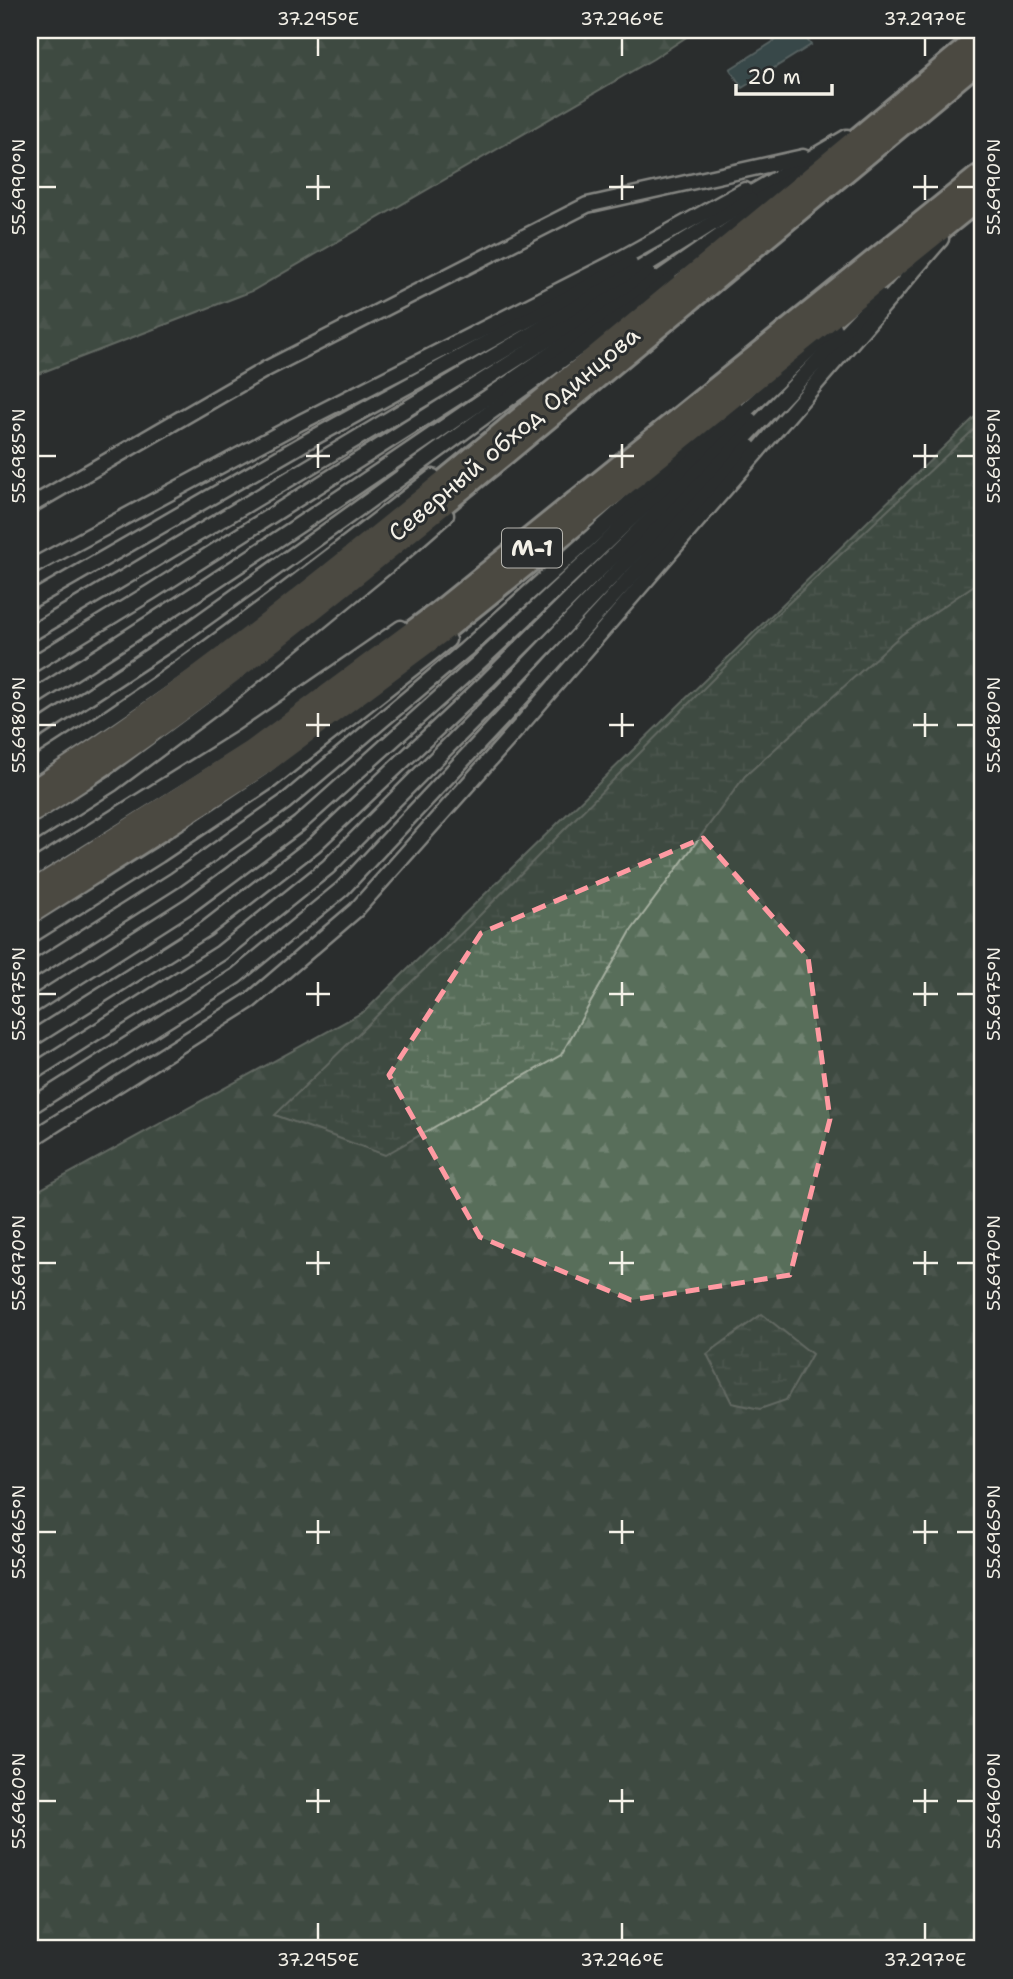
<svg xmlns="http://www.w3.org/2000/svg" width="1013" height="1979" font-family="'Shantell Sans',sans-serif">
<defs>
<pattern id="forest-firs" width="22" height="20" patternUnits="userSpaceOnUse" patternTransform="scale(1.75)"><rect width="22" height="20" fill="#596e5a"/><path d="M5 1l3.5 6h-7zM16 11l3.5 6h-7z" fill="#718372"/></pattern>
<pattern id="wetland-marsh" width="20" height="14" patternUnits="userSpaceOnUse" patternTransform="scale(1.75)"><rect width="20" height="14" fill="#596e5a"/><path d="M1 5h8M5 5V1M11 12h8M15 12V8" fill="none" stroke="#718372"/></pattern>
</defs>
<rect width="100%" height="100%" fill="#2a2d2e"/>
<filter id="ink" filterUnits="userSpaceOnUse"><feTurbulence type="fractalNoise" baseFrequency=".0143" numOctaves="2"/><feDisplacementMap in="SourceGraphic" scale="14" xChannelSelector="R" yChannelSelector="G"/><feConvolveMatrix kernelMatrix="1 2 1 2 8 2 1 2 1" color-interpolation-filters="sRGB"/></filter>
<g filter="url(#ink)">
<!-- forest -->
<g fill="url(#forest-firs)" stroke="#a6b0a1" stroke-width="2">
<path d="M30,30H697L653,59L252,291L30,377Z"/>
<path d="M983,409V1949H30V1195L365,1011Z"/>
</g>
<!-- wetland -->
<g fill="url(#wetland-marsh)" stroke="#a6b0a1" stroke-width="2">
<path d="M983,421V579L901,635L745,776L631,931L561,1055L385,1155L275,1115L478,917L777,614Z"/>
<path d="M762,1314L812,1354L786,1400L760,1409L732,1403L707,1354Z"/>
</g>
<!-- water -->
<path fill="#49686b" stroke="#8d9f9d" stroke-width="2" d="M792,30H801L803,33L808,30H818L806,38L811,45L742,88L730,69Z"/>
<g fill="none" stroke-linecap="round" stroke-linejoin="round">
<defs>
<g id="service">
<path d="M738,201L847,137"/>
<path d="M744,211L803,172"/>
<path d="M30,506L266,369L587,205L803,157"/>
<path d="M30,568L301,422L613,263L745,190"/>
<path d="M30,601L313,438L630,264"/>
<path d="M30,634L625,278L750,200"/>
<path d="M30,666L151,592L649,275"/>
<path d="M30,700C277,544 518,378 757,210"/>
<path d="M30,735L179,637L362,506L670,281"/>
<path d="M30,769C170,681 302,579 433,477"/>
<path d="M30,836L113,783L220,703L398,557L446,515"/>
<path d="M30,870L243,737L401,628"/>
<path d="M30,936L159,855L271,780L448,640"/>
<path d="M30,972L175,880L285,802L465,650L735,408"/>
<path d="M30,1007L190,905L299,824L476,665L834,327"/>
<path d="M30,1040L206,929L314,845L487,681L750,420"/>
<path d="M30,1074L221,953L328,867L498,696L880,296"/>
<path d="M30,1107L236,976L342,889L509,711L749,447"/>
<path d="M30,1140L251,1000L356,910L520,726L941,239"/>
</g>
<g id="trunk">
<path d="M30,803C195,698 347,572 498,448C660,314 821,179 983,46"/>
<path d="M30,903L257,758L443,620L983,184"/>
</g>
</defs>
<!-- service casing -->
<use href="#service" stroke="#f4f1e8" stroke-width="19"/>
<!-- trunk casing -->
<use href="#trunk" stroke="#f4f1e8" stroke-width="44"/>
<!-- service -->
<use href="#service" stroke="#2a2d2e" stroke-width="14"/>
<!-- trunk -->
<use href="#trunk" stroke="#736b5a" stroke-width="38"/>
</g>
</g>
<!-- marked area -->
<path d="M0 0H1013V1979H0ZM703,838L808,957L830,1119L790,1275L631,1300L480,1237L389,1075L481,933Z" fill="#2a2d2e" fill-opacity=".55" fill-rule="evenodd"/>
<path fill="none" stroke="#ff9aa2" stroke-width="5" stroke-dasharray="14 9" stroke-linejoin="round" d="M703,838L808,957L830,1119L790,1275L631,1300L480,1237L389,1075L481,933Z"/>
<!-- ticks -->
<path fill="none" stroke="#f4f1e8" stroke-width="2.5" d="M318,38V56M622,38V56M925,38V56M318,175V200M622,175V200M925,175V200M38,187H56M306,187H330M609,187H634M913,187H938M957,187H974M318,444V468M622,444V468M925,444V468M38,456H56M306,456H330M609,456H634M913,456H938M957,456H974M318,713V737M622,713V737M925,713V737M38,725H56M306,725H330M609,725H634M913,725H938M957,725H974M318,982V1006M622,982V1006M925,982V1006M38,994H56M306,994H330M609,994H634M913,994H938M957,994H974M318,1251V1275M622,1251V1275M925,1251V1275M38,1263H56M306,1263H330M609,1263H634M913,1263H938M957,1263H974M318,1520V1544M622,1520V1544M925,1520V1544M38,1532H56M306,1532H330M609,1532H634M913,1532H938M957,1532H974M318,1789V1813M622,1789V1813M925,1789V1813M38,1801H56M306,1801H330M609,1801H634M913,1801H938M957,1801H974M318,1923V1940M622,1923V1940M925,1923V1940"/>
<g text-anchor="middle" stroke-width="6" stroke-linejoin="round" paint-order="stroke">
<!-- shield labels -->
<rect fill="#2a2d2e" stroke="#b7b6b0" stroke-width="2" x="502" y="528.5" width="60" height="39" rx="5"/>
<g font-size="23" font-weight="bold" fill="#f4f1e8">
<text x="532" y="556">М-1</text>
</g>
<!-- street labels -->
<g font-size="24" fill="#f4f1e8" stroke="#2a2d2e">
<text transform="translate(514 434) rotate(-40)" y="8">Северный обход Одинцова</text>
</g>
</g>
<!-- margin -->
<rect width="1013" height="1979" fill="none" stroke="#2a2d2e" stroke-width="77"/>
<!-- scale -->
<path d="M736 84v10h96v-10" fill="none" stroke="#f4f1e8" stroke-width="3.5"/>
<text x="747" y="84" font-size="21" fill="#f4f1e8" stroke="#2a2d2e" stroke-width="5" paint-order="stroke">20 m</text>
<rect x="38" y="38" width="936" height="1902" fill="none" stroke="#f4f1e8" stroke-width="2.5"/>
<g font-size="18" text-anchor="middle" fill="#f4f1e8">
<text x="318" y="25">37.295°E</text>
<text x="622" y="25">37.296°E</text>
<text x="925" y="25">37.297°E</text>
<text transform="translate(19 187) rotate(-90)" y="6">55.6990°N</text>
<text transform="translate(994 187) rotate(-90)" y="6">55.6990°N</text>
<text transform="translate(19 456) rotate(-90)" y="6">55.6985°N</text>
<text transform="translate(994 456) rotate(-90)" y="6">55.6985°N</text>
<text transform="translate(19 725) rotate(-90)" y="6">55.6980°N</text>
<text transform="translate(994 725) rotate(-90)" y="6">55.6980°N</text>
<text transform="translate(19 994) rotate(-90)" y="6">55.6975°N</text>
<text transform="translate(994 994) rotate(-90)" y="6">55.6975°N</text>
<text transform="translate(19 1263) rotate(-90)" y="6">55.6970°N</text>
<text transform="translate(994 1263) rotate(-90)" y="6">55.6970°N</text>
<text transform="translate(19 1532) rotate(-90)" y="6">55.6965°N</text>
<text transform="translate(994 1532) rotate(-90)" y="6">55.6965°N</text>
<text transform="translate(19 1801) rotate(-90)" y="6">55.6960°N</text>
<text transform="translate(994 1801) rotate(-90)" y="6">55.6960°N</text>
<text x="318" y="1966">37.295°E</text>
<text x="622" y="1966">37.296°E</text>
<text x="925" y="1966">37.297°E</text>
</g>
</svg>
